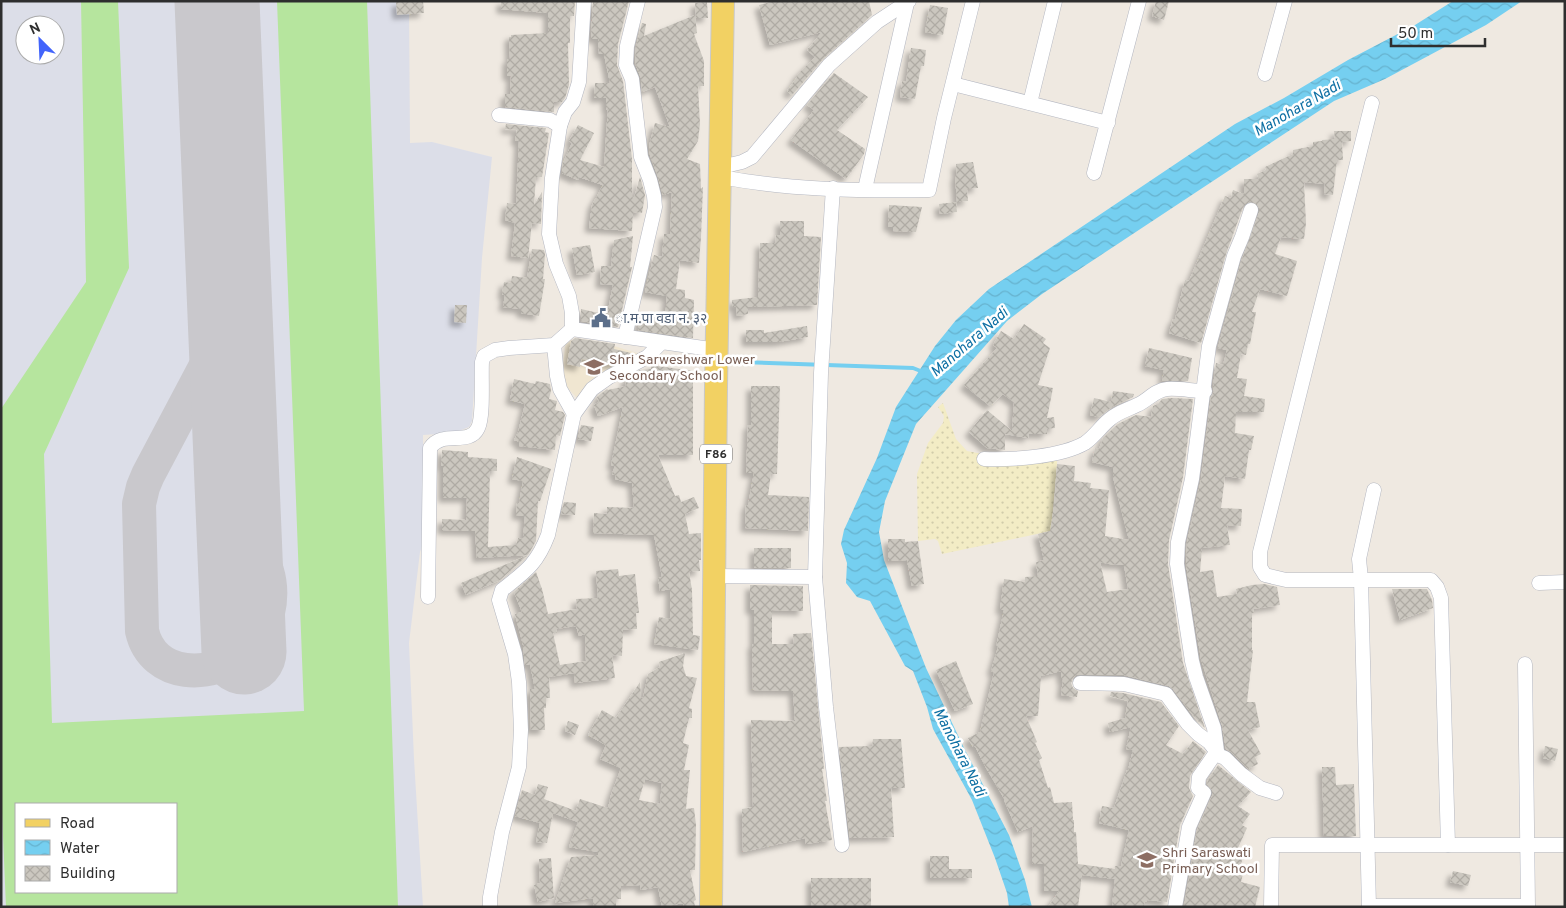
<svg xmlns="http://www.w3.org/2000/svg" width="1566" height="908" font-family="Overpass,'Noto Sans Devanagari',sans-serif">
<defs>
<pattern id="sand-dots" width="8" height="8" patternUnits="userSpaceOnUse" patternTransform="scale(1.25)"><rect width="8" height="8" fill="#f3ecc5"/><path d="M2 2h.1M6 6h.1" fill="none" stroke="#d1cbaa" stroke-width="1.8" stroke-linecap="round"/></pattern>
<pattern id="water-waves" width="16" height="10" patternUnits="userSpaceOnUse" patternTransform="scale(1.25)"><rect width="16" height="10" fill="#75cff0"/><path d="M0 5q4-4 8 0t8 0" fill="none" stroke="#66b2ce"/></pattern>
<pattern id="building-cross-hatch" width="8" height="8" patternUnits="userSpaceOnUse" patternTransform="scale(1.25)"><rect width="8" height="8" fill="#cbc7bf"/><path d="M0 0l8 8M0 8l8-8" fill="none" stroke="#afaba4"/></pattern>
<filter id="shadow"><feDropShadow dx="-4.5" dy="4.5" stdDeviation="2.5" flood-color="#0004"/></filter>
</defs>
<rect width="100%" height="100%" fill="#efe9e1"/>
<!-- education -->
<path fill="#f0e6d1" d="M566,339L611,345L643,355L578,399L561,381Z"/>
<!-- airport -->
<path fill="#dcdee8" fill-rule="evenodd" d="M1,1H409L410,143L432,142L492,157L482,258L472,421L469,427L454,433L423,435L424,541L420,552L409,643L414,759L423,907H1ZM25,25H55V55H25ZM16,804H176V892H16Z"/>
<!-- grass -->
<path fill="#b6e59e" fill-rule="evenodd" d="M81,1H118L129,268L44,454L52,723L304,711L277,1H367L398,907H6L1,789V409L86,282ZM16,804H176V892H16Z"/>
<!-- sand -->
<path fill="url(#sand-dots)" d="M943,403L956,439L967,451L983,454L1001,455L1056,447L1057,464L1051,531L942,554L938,541L935,539L918,541L917,474L928,443L943,423L944,416L938,407Z"/>
<!-- water -->
<path fill="url(#water-waves)" d="M1453,1H1522L1486,25L1385,79L1334,101L1042,294L1007,321L916,424L885,501L879,532L884,560L926,668L964,748L1009,835L1025,880L1032,907H1009L1007,893L995,858L972,800L933,729L927,707L913,671L905,666L870,601L857,597L846,583L847,563L841,544L844,530L877,458L896,407L935,346L956,320L989,289L1235,124L1284,98L1348,60L1415,25Z"/>
<g fill="none" stroke-linecap="round" stroke-linejoin="round">
<!-- stream -->
<path stroke="#75cff0" stroke-width="4" d="M741,362L913,368L923,372"/>
<!-- taxiway -->
<path stroke="#c9c8cc" stroke-width="34" d="M229,300L226,320L220,339L148,475L143,487L139,504L142,631C153,679 213,680 244,651C256,641 263,628 268,613C271,600 271,584 267,571C265,566 260,560 257,555C248,537 239,521 237,502"/>
<!-- runway -->
<path stroke="#c9c8cc" stroke-width="85" d="M217,1L244,652"/>
</g>
<!-- building -->
<g fill="url(#building-cross-hatch)" fill-rule="evenodd" filter="url(#shadow)">
<path d="M423,1L424,13L397,15L396,2Z"/>
<path d="M501,1H575L574,16H570V43H568L569,85L565,98L562,102H554V112L505,107V94H510L511,76H507V59H510L509,37H511V35L548,33V13L501,9Z"/>
<path d="M593,1H629L618,44L617,65L623,81L632,159V197L634,198L640,177L645,195L642,213L633,212L632,231L589,228L592,205L603,185L579,177L578,180L562,173L563,163L572,143L569,141L578,125L594,133L580,160L604,167L608,107L606,110V98H594L595,83H610L604,54H599L598,39H591Z"/>
<path d="M774,1H869L872,15L823,59L792,95L787,91L797,77L796,76L815,57L807,50L822,32L770,45L759,5Z"/>
<path d="M1156,1H1169L1164,20L1152,16Z"/>
<path d="M707,2L708,18H696L695,3Z"/>
<path d="M930,5L948,8L943,35L925,32Z"/>
<path d="M695,15L697,33L694,34L704,61V86H698L700,124L698,141L687,159L700,164L701,189L703,187L701,237L699,263L680,260L676,289L685,290V298L694,300L693,338L638,330L641,314L665,318L667,296L645,292L654,255L662,257L664,234H670L672,192L663,195L658,177L650,155L649,146L655,123L670,127L655,87L642,92L641,78L635,63L636,47L642,23L646,24L644,36Z"/>
<path d="M911,48L926,50L924,66H921L915,99L900,97L902,81L906,82Z"/>
<path d="M834,73L868,97L837,130L865,149L864,154L846,179L791,140L814,110L807,105Z"/>
<path d="M506,124L546,128L545,132L549,133L542,177H536L534,205L542,192L541,224L532,223L528,258L511,256L515,223L505,220L507,203L516,204L519,141H515L517,130L505,129Z"/>
<path d="M1334,131H1351V141L1342,142L1343,160H1337L1333,195L1324,194L1325,184L1304,182L1306,223L1304,239L1281,237L1275,254L1297,261L1287,296L1260,289L1252,312H1256L1250,344H1248L1246,355L1241,354L1237,378L1247,379L1244,396L1265,399L1264,412H1236L1235,433L1254,436L1251,450H1249L1245,479L1225,476L1221,508L1242,509L1241,526L1227,525L1230,545L1202,548L1200,572L1213,570L1217,597L1237,594L1236,589L1252,585L1264,584L1277,587L1280,605L1253,609L1254,613H1252V650H1253L1247,702H1255L1260,727L1248,730L1261,754L1255,757L1258,764L1248,769L1231,752L1226,749L1222,725L1201,659L1186,564L1187,543L1201,480L1211,397L1214,392L1213,387L1216,363L1223,365L1227,350L1218,348L1242,259L1259,213V208L1257,204L1249,202L1243,207L1226,254L1201,343L1169,333L1173,319H1175L1185,280L1189,281L1225,196L1231,198L1233,190L1244,194V179H1259L1257,174L1266,170L1265,167L1293,154V150L1313,146V142L1322,141V140L1335,139Z"/>
<path d="M973,162L978,188L967,189L968,201L957,202L955,176H957L956,164Z"/>
<path d="M956,202L957,212L940,214L939,204Z"/>
<path d="M889,205L922,207L916,232L893,231L894,227H888Z"/>
<path d="M780,221H804V236L821,237L817,305L748,307V314L737,316L736,307H732V300L758,297L760,243H775L776,235H780Z"/>
<path d="M633,236L630,267H632L618,327L581,321V309L607,315L613,285L600,284L601,266H611L614,240Z"/>
<path d="M590,245L595,272L577,275L572,248Z"/>
<path d="M532,249L544,250L545,254L543,279H545L539,316L521,313V309L503,307L505,295H502L504,282L511,283L512,276L527,278Z"/>
<path d="M455,305H467L466,323L454,322Z"/>
<path d="M1024,324L1046,339L1043,343L1050,348L1038,385L1053,388L1047,418L1054,417L1055,428L1047,429V434H1029L1028,438L1005,434V450L987,448L969,432L987,410L1012,431L1014,402L1003,394L990,406L964,385L997,348L993,345L1001,331L1014,339Z"/>
<path d="M807,326L808,337L778,342H746V330H764V333Z"/>
<path d="M575,338L615,344L614,349L631,353V356L614,365L582,359L580,367L567,364L571,341Z"/>
<path d="M1149,348L1192,358L1188,381H1162L1164,370L1145,366Z"/>
<path d="M651,365L693,371V455H658L675,496L679,495L681,502L694,497L699,508L685,514L689,534L701,533V560H699L700,571L689,572L692,590L693,635L700,636L698,650L654,644L659,617L670,619V589L660,591L658,577H662L654,535L593,533L594,513L607,514V507L634,508L632,483L615,479L616,475L612,474L615,466L611,465L623,407L598,416L594,405L599,402L597,397L607,389L608,390L626,386L625,379L640,370L651,369Z"/>
<path d="M514,379L535,384L536,381L550,384L551,391L549,399L557,401L555,410L563,412L565,415L560,436L556,435L555,450L519,446L520,442L514,440L518,432L525,404L510,400Z"/>
<path d="M751,386H780L777,474H771L768,495L809,497L808,531L745,528L746,505H748L754,473H746L748,425H751Z"/>
<path d="M1113,391L1134,394L1133,397L1112,407L1099,417L1090,415L1094,398L1111,402Z"/>
<path d="M1172,398L1193,399L1183,477L1169,540L1168,564L1183,663L1205,728L1195,718L1173,689L1169,686L1124,675H1076L1073,678L1071,683L1073,688L1078,691L1077,697L1061,695L1063,679H1061V671L1041,676L1038,716H1026L1037,742L1035,743L1042,758L1039,760L1048,788L1050,787L1054,803L1072,802L1073,820H1074V832H1076L1078,864L1115,869V866H1121L1129,830L1099,823L1102,806L1114,808L1127,770H1128L1133,750L1126,749L1131,727L1110,732L1108,723L1125,718L1128,701L1110,696L1111,692L1123,693L1161,702L1179,726L1166,745L1183,754L1193,741L1206,752L1190,776L1189,788L1193,796L1180,825L1167,902L1147,900V902L1145,901L1144,907H1112L1115,879L1082,875L1078,907H1048L1059,891H1044V864H1032L1033,826L1018,832L1004,800H1005L985,766L975,746L973,747L968,738L980,732L994,672L991,671L998,647H996L1004,610H1000L1004,579L1025,582V577L1038,576L1036,562L1044,560L1038,534L1050,531L1054,507L1057,464L1075,466L1074,481L1091,483L1090,488L1109,490L1105,536L1129,540L1113,477V467L1092,462L1095,448L1099,449L1103,438L1118,424L1136,415L1151,417L1153,406L1158,404L1162,399ZM1100,562L1109,564L1124,565L1128,589L1107,592Z"/>
<path d="M581,425L594,427L591,441L578,439Z"/>
<path d="M442,450L468,452V457L497,459V471H490L488,547L516,545L518,538L523,539L525,516L516,515L517,503H519L523,481L512,479L517,457L551,469L540,501H538L536,541L528,555L477,558L475,531L442,530V519L466,520L467,498H443V466H441Z"/>
<path d="M564,502L576,503L575,515L561,514Z"/>
<path d="M888,539H905V542L918,541L924,584L912,586L907,560L888,561Z"/>
<rect x="754" y="548" width="37" height="20"/>
<path d="M528,555L500,580L466,595L461,583Z"/>
<path d="M618,569L619,576L635,574L639,613H636L637,629L623,630L622,656L612,655L615,678L575,683L574,673L549,677L550,698H546V708H544L545,730H531L530,689H535L530,664L525,665L523,645L515,614L522,612L514,592L536,572L542,589L548,614L577,609L576,599L598,598L596,571ZM576,626L579,636L585,634L586,661L560,665L553,633H557L556,629Z"/>
<path d="M750,585L803,586V611L772,610V644H794L793,634L811,633L824,769H822L827,801H825L832,840L806,844L805,838L743,852L742,809L753,807L751,720L795,721L793,691L753,690L752,644H754V610H750Z"/>
<path d="M1392,589H1427L1432,600L1433,608L1400,620Z"/>
<path d="M685,653L683,666L686,676L697,678L689,708L692,709V718H689L683,743L689,745L684,770H690L686,809L694,808L696,825L695,870H690L696,900L694,901L695,907H684L683,903L662,907L658,887L641,890L640,885L621,886V899H616V907H593V898L555,903L571,857L598,855V852L569,847L578,822L553,813L547,843L536,842L540,823L515,816L522,790L535,795L538,784L548,787L544,799L576,811L580,799L608,808L611,795L621,768L600,759L606,745L588,735L602,710L616,718L640,682L641,697L643,698L648,674L660,667L659,662ZM645,779L662,783L660,804L639,800Z"/>
<path d="M956,661L973,704L955,711L936,670Z"/>
<path d="M568,721L579,725L575,735L565,731Z"/>
<path d="M873,739H901L905,788H891L894,837L850,838L839,747L872,746Z"/>
<path d="M1545,746L1558,749L1555,761L1543,758Z"/>
<path d="M1218,765L1251,792L1238,806L1250,814L1242,825L1247,828L1238,848L1245,850L1241,864L1245,865L1241,882L1260,887L1255,907H1184L1197,830L1212,796V790L1207,784L1208,780Z"/>
<path d="M1322,767H1335L1336,785L1354,784L1356,836H1324Z"/>
<path d="M930,856H949V869H972V878H930Z"/>
<path d="M551,858L554,898L538,902L534,885L540,883L539,859Z"/>
<path d="M1453,871L1471,875L1468,886L1450,882Z"/>
<rect x="811" y="878" width="60" height="29"/>
</g>
<g fill="none" stroke-linecap="round" stroke-linejoin="round">
<defs>
<g id="street">
<path d="M584,1L579,82L573,102L565,112L560,126L552,178L549,234L556,264L569,296L572,313V329L717,350"/>
<path d="M1265,74L1285,1"/>
<path d="M953,84L1108,123"/>
<path d="M1030,103L1055,1"/>
<path d="M1372,103L1260,552V567L1265,575L1286,580H1431L1437,587L1441,598L1448,845"/>
<path d="M499,115L550,120L560,126"/>
<path d="M721,167L742,162L752,157L829,65L877,22L909,1"/>
<path d="M1094,173L1139,1"/>
<path d="M721,177C789,190 860,191 929,190L944,118L973,1"/>
<path d="M833,188L821,373L815,577L826,707L842,845"/>
<path d="M865,189L907,3"/>
<path d="M625,337L655,207L654,196L650,180L641,157L632,79L626,65L627,46L638,1"/>
<path d="M554,345L557,376L560,389L574,414"/>
<path d="M984,459C1012,460 1061,457 1085,443C1095,436 1101,426 1110,419C1118,412 1127,410 1137,405C1147,401 1155,390 1167,389C1179,388 1193,391 1205,391"/>
<path d="M715,576L815,577"/>
<path d="M1539,583L1565,582"/>
<path d="M428,597L430,448C443,429 469,447 478,428C484,416 481,377 482,362L484,356L495,350L509,348L554,345L572,329"/>
<path d="M1525,664L1528,907"/>
<path d="M1080,683L1124,684L1166,694L1188,724L1198,734L1209,742L1220,756L1225,758L1241,774L1260,788L1276,793"/>
<path d="M1369,906H1528"/>
<path d="M490,907V897L502,832L519,767L521,730L519,682L515,654L499,600L502,590C526,571 537,564 548,535L574,414L592,389L609,377L647,357L661,343"/>
<path d="M1175,907L1189,827L1204,793L1198,788L1199,777L1217,751L1214,728L1196,677L1192,661L1177,564L1178,542L1192,479L1209,346L1234,256L1242,237L1251,210"/>
<path d="M1271,907L1272,845H1565"/>
<path d="M1369,907L1361,579L1359,559L1374,490"/>
</g>
<path id="primary" d="M711,907L716,386L723,1"/>
</defs>
<!-- street casing -->
<use href="#street" stroke="#b4b7c1" stroke-width="15"/>
<!-- primary casing -->
<use href="#primary" stroke="#c9c9c9" stroke-width="24"/>
<!-- street -->
<use href="#street" stroke="#fff" stroke-width="14"/>
<!-- primary -->
<use href="#primary" stroke="#f2d163" stroke-width="22"/>
</g>
<!-- icons -->
<defs>
<symbol id="civic-bare" viewBox="-9 -9 18 18"><path d="M-.6-6.5H3V-4.5H.6V-3L4-1V1h2V6H-6V1h2V-1L-.6-3ZM-1.2 2.5V6h2.4V2.5Z" fill="#5c6f8a" stroke="#fff" stroke-width="2.5" paint-order="stroke"/></symbol>
<symbol id="school-bare" viewBox="-9 -9 18 18"><path d="M0-5L7-2L0 1L-7-2ZM-4 1L0 2.5L4 1V4Q0 6-4 4Z" fill="#8d6e63" stroke="#fff" stroke-width="2.5" paint-order="stroke"/></symbol>
</defs>
<g fill-rule="evenodd">
<use href="#civic-bare" x="587" y="304" width="28" height="28"/>
<use href="#school-bare" x="580" y="353" width="28" height="28"/>
<use href="#school-bare" x="1133" y="846" width="28" height="28"/>
</g>
<g text-anchor="middle" stroke-width="5" stroke-linejoin="round" paint-order="stroke">
<!-- shield labels -->
<rect fill="#fff" stroke="#6d6d6d" stroke-width="1" x="700" y="444.5" width="32" height="19" rx="4"/>
<g font-size="12" font-weight="bold" fill="#2e2e2e">
<text x="716" y="458">F86</text>
</g>
<!-- service labels -->
<g font-size="14" fill="#4e5e75" stroke="#fff" text-anchor="start">
<text x="616" y="323">ा.म.पा वडा न. ३२</text>
</g>
<!-- education labels -->
<g font-size="14" fill="#785e54" stroke="#fff" text-anchor="start">
<text x="609" y="364">Shri Sarweshwar Lower<tspan x="609" dy="16">Secondary School</tspan></text>
<text x="1162" y="857">Shri Saraswati<tspan x="1162" dy="16">Primary School</tspan></text>
</g>
<!-- water labels -->
<g font-size="15" font-style="italic" fill="#0d6fa3" stroke="#fff">
<text transform="translate(1297 108) rotate(-30)" y="5">Manohara Nadi</text>
<text transform="translate(969 342) rotate(-41)" y="5">Manohara Nadi</text>
<text transform="translate(960 752) rotate(63)" y="5">Manohara Nadi</text>
</g>
</g>
<!-- border -->
<rect width="1566" height="908" fill="none" stroke="#2e2e2e" stroke-width="5"/>
<!-- legend -->
<rect x="15" y="803" width="162" height="90" fill="#ffffff" stroke="#ababab"/>
<rect x="25" y="819" width="25" height="8" fill="#f2d163" stroke="#ababab"/>
<text x="60" y="828" font-size="15" fill="#2e2e2e">Road</text>
<rect x="25" y="840" width="25" height="15" fill="url(#water-waves)" stroke="#ababab"/>
<text x="60" y="853" font-size="15" fill="#2e2e2e">Water</text>
<rect x="25" y="866" width="25" height="15" fill="url(#building-cross-hatch)" stroke="#ababab"/>
<text x="60" y="878" font-size="15" fill="#2e2e2e">Building</text>
<!-- north arrow -->
<g transform="translate(40 40) rotate(336)"><circle r="24" fill="#ffffff" stroke="#ababab"/>
<path d="M0-4L9 19L0 12L-9 19Z" fill="#4264fb"/>
<text y="-8" font-size="14" font-weight="bold" text-anchor="middle" fill="#2e2e2e">N</text>
</g>
<!-- scale -->
<path d="M1391 38v8h94v-8" fill="none" stroke="#2e2e2e" stroke-width="2.5"/>
<text x="1398" y="38" font-size="15" fill="#2e2e2e" stroke="#ffffff" stroke-width="4" paint-order="stroke">50 m</text>
</svg>
